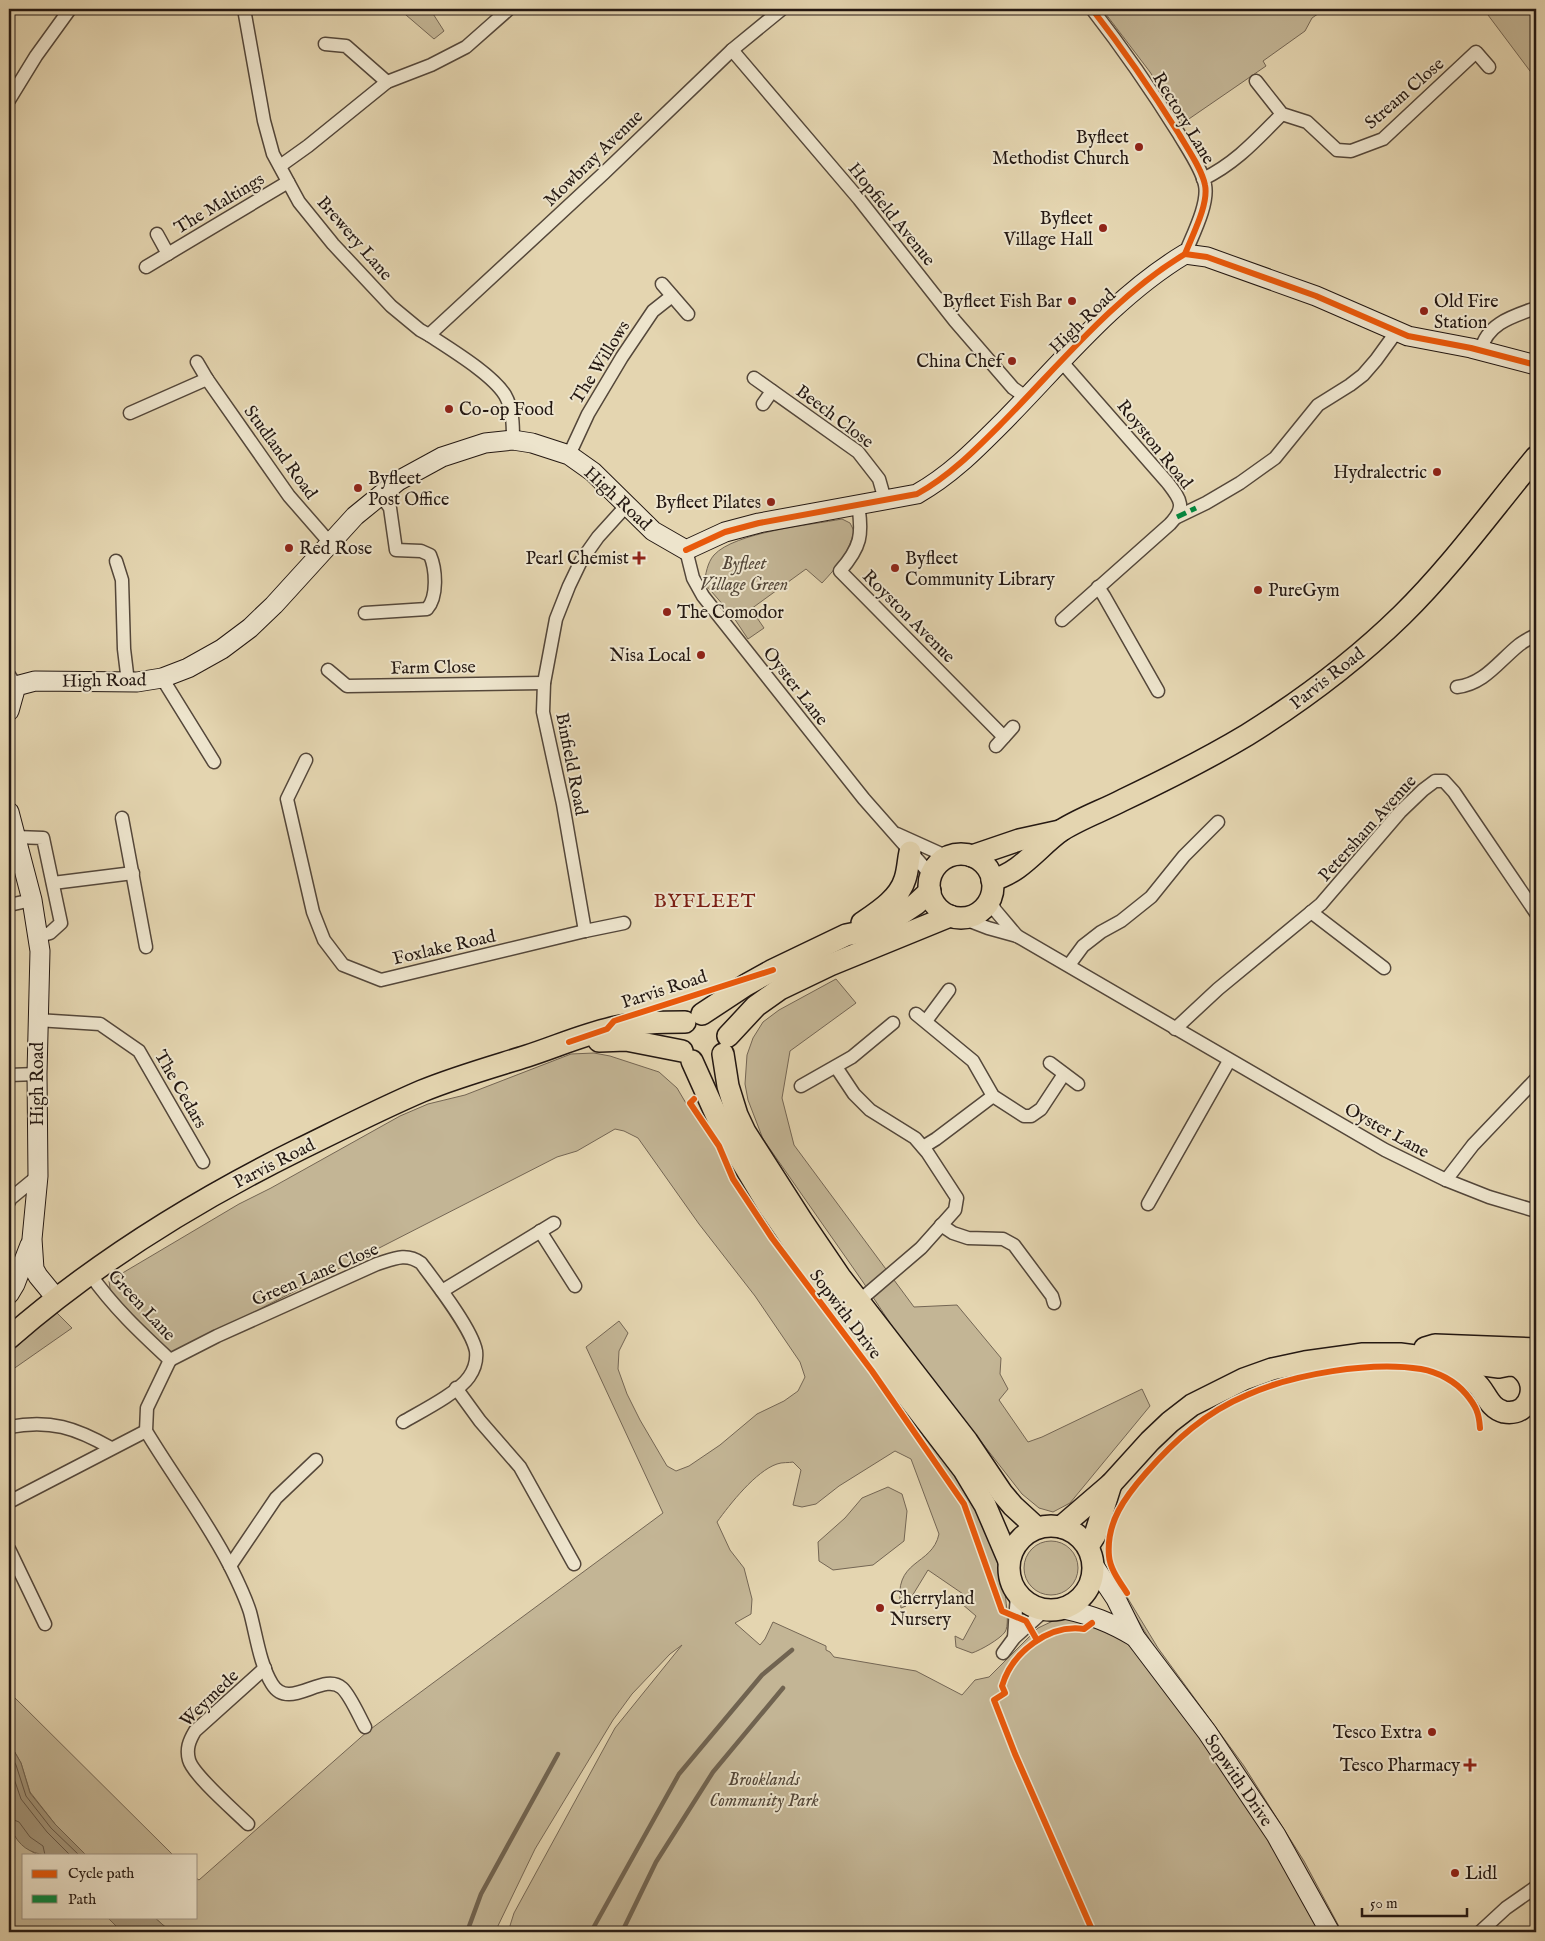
<svg xmlns="http://www.w3.org/2000/svg" width="1545" height="1941" font-family="'IM FELL English',serif">
<rect width="100%" height="100%" fill="#e4d5b0"/>
<filter id="stains"><feTurbulence type="fractalNoise" baseFrequency=".004" numOctaves="4"/><feColorMatrix values="0 0 0 0 .2 0 0 0 0 .09 0 0 0 0 .02 0 0 0 .5 -.17"/></filter>
<radialGradient id="worn" r=".72"><stop offset=".6" stop-color="#630" stop-opacity="0"/><stop offset="1" stop-color="#630" stop-opacity=".3"/></radialGradient>
<!-- green -->
<g fill="#c3b595" stroke="#746654">
<path d="M399,9H430L444,31L434,39Z"/>
<path d="M1102,9H1325L1312,18L1305,31L1263,61L1266,66L1183,123L1150,72Z"/>
<path d="M1483,9H1536V79L1488,15Z"/>
<path d="M842,519L850,523L854,531C849,553 837,567 822,583L806,569L751,609L764,628L748,639L732,615L704,583C706,574 707,563 714,555C735,532 811,525 842,519Z"/>
<path d="M836,979L856,1003L790,1051L782,1098L794,1145L914,1307L957,1305L1001,1358L1000,1374L1008,1389L999,1400L1028,1442L1042,1437L1142,1389L1150,1406L1070,1503L1053,1512L1039,1508L1022,1494L972,1430L894,1329L863,1282L763,1139L748,1100L745,1084L747,1055L753,1038L763,1022L779,1010Z"/>
<path d="M594,1053L610,1056L659,1072L677,1088L690,1110L724,1154L740,1181L763,1213L959,1473L1001,1561C1001,1576 1012,1622 1005,1632C1000,1639 981,1650 972,1653L956,1647L955,1636L963,1640L976,1616L962,1604L966,1596L928,1570L906,1606L901,1608C892,1558 932,1567 939,1534L911,1459L895,1451L839,1486L816,1504L802,1507L793,1505L801,1470L793,1462C789,1463 782,1462 777,1464C756,1471 730,1504 717,1522L730,1550L744,1568L752,1599L751,1614L735,1623L760,1645L765,1639L773,1622L826,1646V1650L830,1652L834,1657L916,1671L962,1695L975,1680L989,1677L1038,1628L1055,1620L1068,1619L1092,1623L1128,1643L1142,1659L1214,1756L1256,1818L1322,1932H508L514,1913L615,1728L682,1645L670,1654L632,1694L613,1720L535,1849L495,1932H171L154,1917H196V1878L199,1880L368,1731L663,1513L586,1347L619,1321L628,1333L619,1351L618,1369L627,1394L640,1420L667,1466L676,1471L689,1466L720,1445L757,1414L784,1401L798,1391L805,1377L800,1362L755,1296L699,1224L638,1138L624,1131L615,1129L577,1151L557,1157L172,1354L111,1295L109,1281L239,1204L271,1188L400,1116L428,1104L465,1095L571,1054Z"/>
<path d="M55,1311L72,1328L9,1372V1354Z"/>
<path d="M888,1487L902,1494L907,1511L904,1541L873,1565L833,1570L819,1561L818,1542L845,1518L862,1498Z"/>
<circle cx="1051" cy="1568" r="27"/>
<path d="M1127,1597L1158,1648L1244,1766L1304,1861L1342,1932H1339L1156,1650L1125,1599Z"/>
<path d="M9,1692L173,1855H86L55,1824L30,1792L21,1763L9,1742Z"/>
<path d="M9,1822C13,1837 24,1848 38,1855H24V1917H107L122,1932H17L9,1922Z"/>
</g>
<!-- water -->
<g fill="#a3957a" stroke="#706350">
<path d="M9,1742L21,1763L30,1793L55,1824L86,1855C52,1855 21,1863 9,1822Z"/>
<path d="M107,1917H154L171,1932H122Z"/>
</g>
<g fill="none" stroke-linecap="round" stroke-linejoin="round">
<!-- shore -->
<g stroke="#645646" stroke-width="1">
<path d="M9,1752L16,1765L26,1796L51,1828L79,1855"/>
<path d="M9,1764L21,1799L47,1832L70,1855"/>
<path d="M9,1818L19,1822L30,1837L43,1846L45,1855"/>
</g>
<!-- stream -->
<g stroke="#706350" stroke-width="4.5">
<path d="M467,1932L481,1894L558,1754"/>
<path d="M591,1932L679,1774L762,1675L792,1650"/>
<path d="M622,1932L656,1862L713,1772L783,1688"/>
</g>
<defs>
<g id="street">
<path d="M244,9L264,121L273,154L299,202L333,244L391,306L420,330L429,335C450,349 492,374 505,395C513,409 513,425 513,440"/>
<path d="M1092,9C1123,49 1152,91 1179,134C1187,148 1202,169 1205,185C1209,204 1192,236 1185,254"/>
<path d="M325,44L346,46L387,82"/>
<path d="M732,50L859,199L955,321L1013,388L1027,398"/>
<path d="M1256,81L1282,114L1307,122L1337,150L1351,151L1383,139L1476,52L1489,67"/>
<path d="M9,100L36,56L70,9"/>
<path d="M280,166L308,146L387,82L431,65L466,47L509,9"/>
<path d="M1203,179C1236,163 1257,139 1282,114"/>
<path d="M157,234L168,254"/>
<path d="M146,267L288,182"/>
<path d="M662,284L688,314"/>
<path d="M429,335L604,173L732,50L782,9"/>
<path d="M1481,350C1487,323 1514,316 1536,308"/>
<path d="M1061,361L1167,482C1180,499 1187,506 1170,524L1062,620"/>
<path d="M197,362L207,379L289,496L330,543"/>
<path d="M754,378L858,452L879,479L885,500"/>
<path d="M763,404L772,391"/>
<path d="M130,413L207,379"/>
<path d="M569,455L588,414L622,357L653,311L672,296"/>
<path d="M858,504C863,535 861,547 840,571L1004,737"/>
<path d="M1177,517L1206,503L1240,483L1275,458L1318,405L1350,385L1363,375L1376,360L1397,331"/>
<path d="M686,550L693,578L703,596L864,799L931,875"/>
<path d="M116,561L122,580L124,649L128,682"/>
<path d="M1098,587L1104,596L1158,691"/>
<path d="M365,613L427,609C438,597 436,569 430,555L421,551L396,550L390,508L381,495"/>
<path d="M328,670L347,686L544,683"/>
<path d="M9,675L16,686"/>
<path d="M162,678L214,762"/>
<path d="M1457,687C1484,684 1498,662 1519,645C1524,641 1530,638 1536,635"/>
<path d="M996,746L1013,727"/>
<path d="M306,760L287,799L313,912L324,940L343,965L381,980L585,931L624,923"/>
<path d="M122,818L146,947"/>
<path d="M897,834L948,857"/>
<path d="M16,837L43,838L61,923L50,933L39,936"/>
<path d="M53,883L133,873"/>
<path d="M990,899L995,910L1017,936"/>
<path d="M9,905L32,900"/>
<path d="M1311,912L1384,968"/>
<path d="M962,918L988,928L1017,936L1385,1150L1446,1180L1489,1197L1536,1211"/>
<path d="M585,931L563,804L543,712L544,683L556,619L569,586L581,561L598,537L627,505"/>
<path d="M1069,965L1083,946L1101,932L1121,921L1151,897L1184,856L1218,822"/>
<path d="M916,1014L973,1061L993,1096L1024,1116H1031L1041,1109L1064,1074"/>
<path d="M37,1020L100,1024L139,1051L203,1162"/>
<path d="M926,1021L949,990"/>
<path d="M1175,1029L1218,989L1321,904L1400,812L1423,790L1435,781H1444L1454,792L1536,913"/>
<path d="M1050,1063L1078,1084"/>
<path d="M836,1067L854,1094L870,1110L915,1138L927,1152L957,1198L955,1210L921,1248L859,1301"/>
<path d="M9,1075L37,1074"/>
<path d="M801,1086L852,1057L893,1023"/>
<path d="M923,1147L936,1139L993,1096"/>
<path d="M1446,1180L1473,1145L1536,1079"/>
<path d="M9,1202L10,1199L38,1176"/>
<path d="M1148,1204L1229,1061"/>
<path d="M941,1225L953,1233L968,1238L1003,1239L1014,1245L1052,1296L1054,1303"/>
<path d="M540,1231L575,1286"/>
<path d="M90,1274C113,1307 141,1333 170,1360"/>
<path d="M442,1291L554,1223"/>
<path d="M170,1360L217,1336L377,1264C393,1259 406,1252 421,1263C436,1283 472,1329 476,1351C477,1360 474,1370 469,1377C458,1393 420,1412 403,1422"/>
<path d="M170,1360L147,1408L146,1431C173,1476 206,1519 230,1566C237,1580 245,1596 250,1612C256,1634 260,1665 272,1684C289,1712 323,1671 342,1688C350,1695 359,1716 365,1727"/>
<path d="M456,1388L480,1421L520,1467L574,1564"/>
<path d="M9,1427C50,1419 76,1428 111,1448"/>
<path d="M9,1502L146,1431"/>
<path d="M9,1549L45,1624"/>
<path d="M230,1566L276,1498L316,1460"/>
<path d="M1014,1638L1017,1594"/>
<path d="M1003,1653L1014,1638L1045,1610"/>
<path d="M248,1824C236,1812 193,1775 189,1760C186,1749 189,1741 195,1731L265,1668"/>
<path d="M1480,1932L1506,1908L1536,1887"/>
</g>
<g id="secondary">
<path d="M9,711L16,686L35,681L137,682L162,678L188,668L222,649L250,628L274,605L355,516L398,481L442,457L485,443L513,440L532,443L569,455L593,472L653,531L686,550L725,532L759,523L917,494C951,475 977,448 1004,421C1061,363 1115,296 1185,254L1207,257L1316,296L1408,336L1471,348L1536,365"/>
<path d="M9,812L32,900L40,951L37,1074L38,1176L32,1239L34,1269L38,1276L56,1298"/>
<path d="M9,1294L15,1284L30,1245"/>
<path d="M1094,1566L1116,1599L1135,1637L1207,1732L1276,1835L1330,1932"/>
<path d="M1064,1609C1091,1615 1110,1622 1135,1637"/>
</g>
<g id="primary">
<circle cx="961" cy="886" r="32"/>
<path d="M972,856L1019,840L1060,831"/>
<path d="M992,880C1021,873 1039,846 1062,830C1081,818 1104,810 1123,800C1165,780 1207,759 1247,735C1303,700 1355,661 1402,615C1451,567 1492,510 1536,457"/>
<path d="M862,923C878,912 899,899 905,879C908,870 908,861 910,852"/>
<path d="M702,1014L746,985L773,970L846,935L866,931L898,916L916,904L930,891"/>
<path d="M728,1036L756,1006L780,989L830,965L950,916"/>
<path d="M599,1041L626,1040L682,1051"/>
<path d="M723,1054L728,1086L737,1115L745,1132L802,1221L840,1277L967,1441L1002,1493L1013,1506L1037,1528"/>
<path d="M692,1061L723,1130L768,1205L826,1290L964,1470L985,1505L1009,1561"/>
<path d="M9,1338C96,1262 195,1201 298,1150C339,1130 380,1109 422,1091C456,1077 492,1067 527,1056C558,1046 589,1032 621,1026C642,1022 664,1022 685,1022"/>
<path d="M1425,1348L1435,1345L1536,1349"/>
<path d="M1444,1365C1455,1369 1466,1374 1475,1382C1486,1391 1488,1408 1504,1412C1532,1417 1542,1380 1517,1366"/>
<circle cx="1051" cy="1568" r="42"/>
<path d="M1061,1527L1111,1484L1150,1441L1170,1422L1192,1405L1244,1379L1272,1369L1305,1362L1363,1354H1400L1499,1367L1509,1365L1536,1366"/>
<path d="M1088,1546L1095,1535L1111,1484"/>
</g>
</defs>
<!-- street casing -->
<use href="#street" stroke="#54473a" stroke-width="15"/>
<!-- secondary casing -->
<use href="#secondary" stroke="#241812" stroke-width="21"/>
<!-- primary casing -->
<use href="#primary" stroke="#241812" stroke-width="24"/>
<!-- street -->
<use href="#street" stroke="#ede4cc" stroke-width="12"/>
<!-- secondary -->
<use href="#secondary" stroke="#ede4cc" stroke-width="19"/>
<!-- primary -->
<use href="#primary" stroke="#e4d5b0" stroke-width="21"/>
<!-- quiet -->
<path stroke="#00873e" stroke-width="5" stroke-dasharray="10 5" stroke-linecap="butt" d="M1177,517L1196,508"/>
<defs>
<g id="cycleway">
<path d="M1092,9C1123,49 1152,91 1179,134C1187,148 1202,169 1205,185C1209,204 1192,236 1185,254"/>
<path d="M686,550L725,532L759,523L917,494C951,475 977,448 1004,421C1061,363 1115,296 1185,254L1207,257L1316,296L1408,336L1471,348L1536,365"/>
<path d="M569,1042L607,1029L614,1021L773,970"/>
<path d="M694,1099L690,1103L719,1146L733,1179L772,1238L872,1371L964,1504L1002,1611L1026,1621L1037,1640"/>
<path d="M1127,1593C1120,1582 1110,1569 1109,1556C1106,1522 1125,1497 1146,1473C1175,1440 1206,1412 1247,1395C1294,1374 1370,1361 1421,1369C1438,1372 1455,1381 1466,1394C1476,1406 1479,1413 1480,1428"/>
<path d="M1092,1623L1084,1629C1049,1624 1012,1652 1002,1686L1005,1693L994,1700L1015,1754L1093,1932"/>
</g>
</defs>
<!-- cycleway casing -->
<use href="#cycleway" stroke="#ede4cc" stroke-width="9"/>
<!-- cycleway -->
<use href="#cycleway" stroke="#e8590c" stroke-width="6"/>
</g>
<!-- markers -->
<g fill="#8f2418" stroke="#ede4cc" stroke-width="2">
<circle cx="1139" cy="147" r="5"/>
<circle cx="1103" cy="228" r="5"/>
<circle cx="1072" cy="301" r="5"/>
<circle cx="1424" cy="311" r="5"/>
<circle cx="1012" cy="361" r="5"/>
<circle cx="449" cy="409" r="5"/>
<circle cx="1437" cy="472" r="5"/>
<circle cx="358" cy="488" r="5"/>
<circle cx="771" cy="502" r="5"/>
<circle cx="289" cy="548" r="5"/>
<path d="M636.5 550.5h5v5h5v5h-5v5h-5v-5h-5v-5h5z"/>
<circle cx="895" cy="568" r="5"/>
<circle cx="1258" cy="590" r="5"/>
<circle cx="667" cy="612" r="5"/>
<circle cx="701" cy="655" r="5"/>
<circle cx="880" cy="1608" r="5"/>
<circle cx="1432" cy="1732" r="5"/>
<path d="M1467.5 1757.5h5v5h5v5h-5v5h-5v-5h-5v-5h5z"/>
<circle cx="1455" cy="1873" r="5"/>
</g>
<g text-anchor="middle" stroke-width="4" stroke-linejoin="round" paint-order="stroke">
<!-- street labels -->
<g font-size="18" fill="#241812" stroke="#ede4cc">
<text transform="translate(1404 93) rotate(-41)" y="6">Stream Close</text>
<text transform="translate(1184 118) rotate(59)" y="6">Rectory Lane</text>
<text transform="translate(593 158) rotate(-44)" y="6">Mowbray Avenue</text>
<text transform="translate(219 203) rotate(-31)" y="6">The Maltings</text>
<text transform="translate(892 214) rotate(51)" y="6">Hopfield Avenue</text>
<text transform="translate(355 238) rotate(49)" y="6">Brewery Lane</text>
<text transform="translate(1082 321) rotate(-44)" y="6">High Road</text>
<text transform="translate(600 362) rotate(-58)" y="6">The Willows</text>
<text transform="translate(835 416) rotate(37)" y="6">Beech Close</text>
<text transform="translate(1155 444) rotate(51)" y="6">Royston Road</text>
<text transform="translate(281 452) rotate(54)" y="6">Studland Road</text>
<text transform="translate(618 498) rotate(43)" y="6">High Road</text>
<text transform="translate(909 616) rotate(45)" y="6">Royston Avenue</text>
<text transform="translate(433 667) rotate(-1)" y="6">Farm Close</text>
<text transform="translate(1327 678) rotate(-38)" y="6">Parvis Road</text>
<text transform="translate(104 680) rotate(-1)" y="6">High Road</text>
<text transform="translate(796 686) rotate(52)" y="6">Oyster Lane</text>
<text transform="translate(572 764) rotate(79)" y="6">Binfield Road</text>
<text transform="translate(1367 828) rotate(-48)" y="6">Petersham Avenue</text>
<text transform="translate(444 947) rotate(-13)" y="6">Foxlake Road</text>
<text transform="translate(664 989) rotate(-18)" y="6">Parvis Road</text>
<text transform="translate(37 1084) rotate(-90)" y="6">High Road</text>
<text transform="translate(181 1089) rotate(60)" y="6">The Cedars</text>
<text transform="translate(1387 1130) rotate(29)" y="6">Oyster Lane</text>
<text transform="translate(274 1163) rotate(-27)" y="6">Parvis Road</text>
<text transform="translate(315 1274) rotate(-23)" y="6">Green Lane Close</text>
<text transform="translate(142 1305) rotate(47)" y="6">Green Lane</text>
<text transform="translate(846 1314) rotate(53)" y="6">Sopwith Drive</text>
<text transform="translate(209 1698) rotate(-44)" y="6">Weymede</text>
<text transform="translate(1239 1780) rotate(56)" y="6">Sopwith Drive</text>
</g>
<!-- poi labels -->
<g font-size="18" fill="#241812" stroke="#ede4cc" text-anchor="end">
<text x="1129" y="143">Byfleet<tspan x="1129" dy="21">Methodist Church</tspan></text>
<text x="1093" y="224">Byfleet<tspan x="1093" dy="21">Village Hall</tspan></text>
<text x="1062" y="307">Byfleet Fish Bar</text>
<text x="1434" y="307" text-anchor="start">Old Fire<tspan x="1434" dy="21">Station</tspan></text>
<text x="1002" y="367">China Chef</text>
<text x="459" y="415" text-anchor="start">Co-op Food</text>
<text x="1427" y="478">Hydralectric</text>
<text x="368" y="484" text-anchor="start">Byfleet<tspan x="368" dy="21">Post Office</tspan></text>
<text x="761" y="508">Byfleet Pilates</text>
<text x="299" y="554" text-anchor="start">Red Rose</text>
<text x="629" y="564">Pearl Chemist</text>
<text x="905" y="564" text-anchor="start">Byfleet<tspan x="905" dy="21">Community Library</tspan></text>
<text x="1268" y="596" text-anchor="start">PureGym</text>
<text x="677" y="618" text-anchor="start">The Comodor</text>
<text x="691" y="661">Nisa Local</text>
<text x="890" y="1604" text-anchor="start">Cherryland<tspan x="890" dy="21">Nursery</tspan></text>
<text x="1422" y="1738">Tesco Extra</text>
<text x="1460" y="1771">Tesco Pharmacy</text>
<text x="1465" y="1879" text-anchor="start">Lidl</text>
</g>
<!-- park labels -->
<g font-size="18" font-style="italic" fill="#544739" stroke="#ede4cc">
<text x="744" y="569">Byfleet<tspan x="744" dy="21">Village Green</tspan></text>
<text x="764" y="1785">Brooklands<tspan x="764" dy="21">Community Park</tspan></text>
</g>
<!-- quarter labels -->
<g font-size="20" letter-spacing="1" fill="#7a1f14" stroke="#ede4cc">
<text x="705" y="907">BYFLEET</text>
</g>
</g>
<!-- margin -->
<rect width="1545" height="1941" fill="none" stroke="#e4d5b0" stroke-width="30"/>
<rect x="10" y="10" width="1525" height="1921" fill="none" stroke="#241812" stroke-width="2.5"/>
<rect x="15" y="15" width="1515" height="1911" fill="none" stroke="#241812"/>
<!-- legend -->
<rect x="22" y="1854" width="175" height="65" fill="#ede4cc" stroke="#9d9282"/>
<rect x="32" y="1870" width="25" height="8" fill="#e8590c" stroke="#9d9282"/>
<text x="68" y="1878" font-size="15" fill="#241812">Cycle path</text>
<rect x="32" y="1895" width="25" height="8" fill="#00873e" stroke="#9d9282"/>
<text x="68" y="1904" font-size="15" fill="#241812">Path</text>
<!-- scale -->
<path d="M1362 1908v8h105v-8" fill="none" stroke="#241812" stroke-width="2.5"/>
<text x="1370" y="1908" font-size="15" fill="#241812" stroke="#ede4cc" stroke-width="4" paint-order="stroke">50 m</text>
<rect width="100%" height="100%" filter="url(#stains)"/>
<rect width="100%" height="100%" fill="url(#worn)"/>
</svg>
